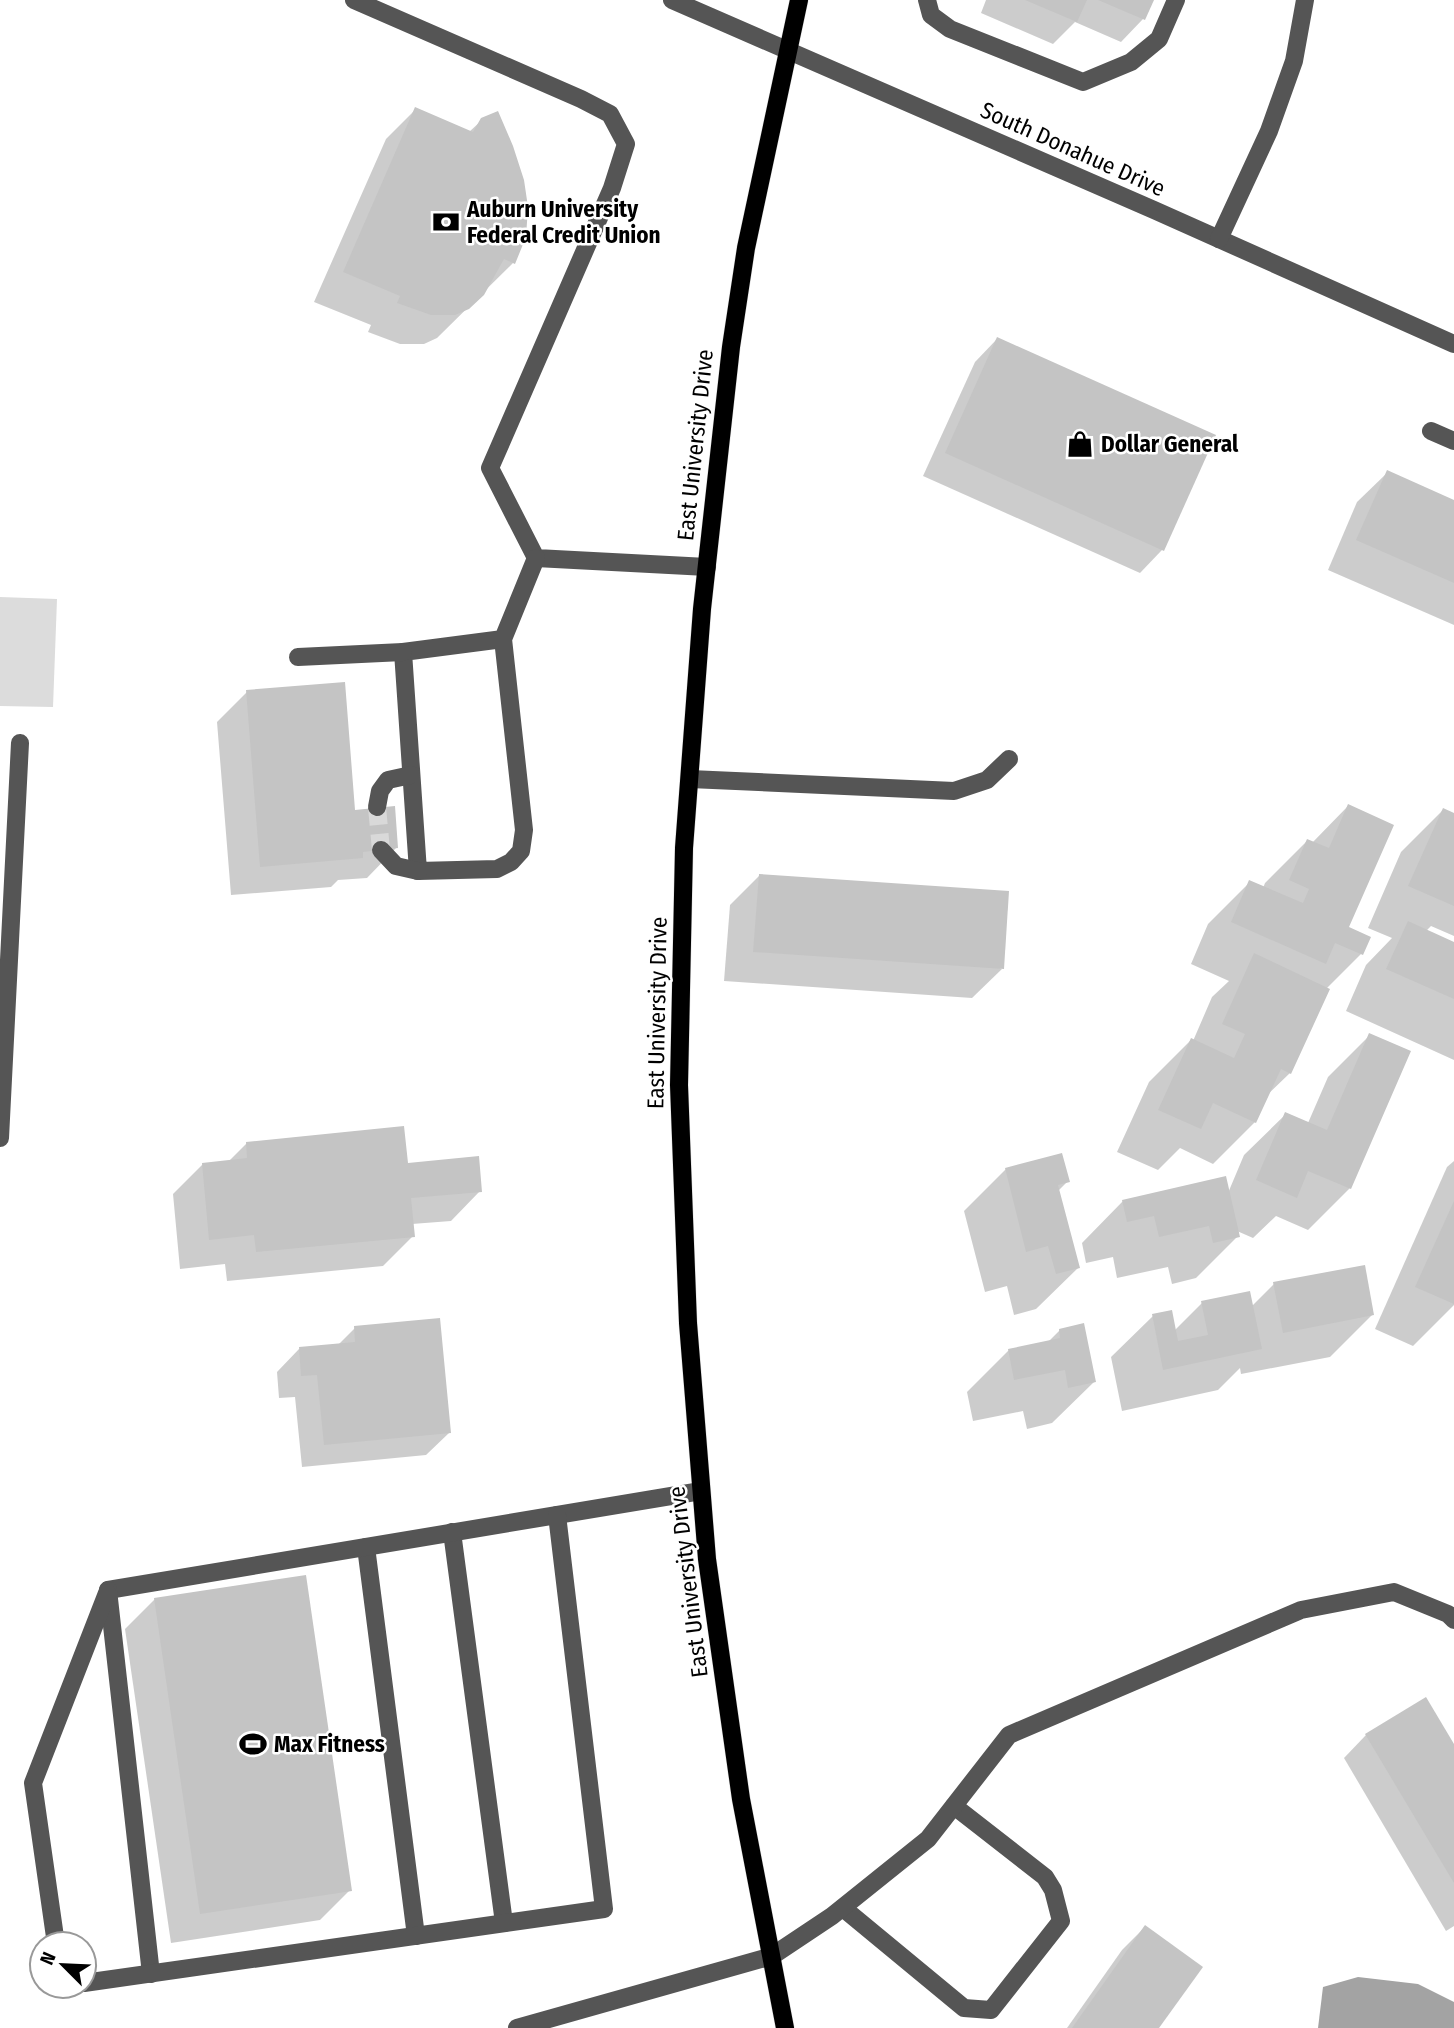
<svg xmlns="http://www.w3.org/2000/svg" width="1454" height="2028" font-family="'Fira Sans Condensed',sans-serif">
<rect width="100%" height="100%" fill="#fff"/>
<!-- green -->
<path fill="#dcdcdc" d="M0,597L57,599L53,707L0,706Z"/>
<!-- water -->
<path fill="#a3a3a3" d="M1358,1977L1418,1984L1454,2002V2028H1318L1323,1987Z"/>
<!-- shadow -->
<g fill="#0003">
<path d="M986,0H1152L1143,19L1121,42L1075,22L1053,44L981,13Z"/>
<path d="M416,109L469,132L482,120L513,263L437,338L424,344H400L368,332L371,325L314,302L386,139Z"/>
<path d="M997,339L1214,436L1162,550L1140,573L923,476L975,362Z"/>
<path d="M1387,473L1454,502V625L1328,570L1357,502Z"/>
<path d="M247,692L354,811L396,848L367,878L338,880L331,887L231,895L217,722Z"/>
<path d="M1348,806L1347,928L1361,954L1326,989L1290,1073L1267,1095L1255,1122L1213,1164L1180,1148L1158,1170L1117,1152L1149,1082L1191,1040L1193,1041L1212,997L1229,981L1191,964L1208,924L1250,882L1263,888L1265,883L1307,841L1312,843Z"/>
<path d="M1443,810L1454,815V936L1431,926L1426,931L1454,944V1060L1346,1011L1366,965L1392,938L1368,928L1401,852Z"/>
<path d="M760,875L1002,969L972,998L724,981L730,905Z"/>
<path d="M1370,1035L1408,1052L1350,1188L1308,1230L1276,1216L1253,1238L1237,1231L1238,1236L1196,1278L1172,1284L1168,1267L1117,1278L1113,1257L1086,1263L1082,1243L1123,1201L1228,1193L1244,1155L1286,1114L1308,1123L1328,1077Z"/>
<path d="M247,1143L407,1165L480,1191L451,1221L412,1224L413,1236L383,1266L227,1281L225,1264L180,1269L173,1194L203,1164L228,1162Z"/>
<path d="M1454,1161V1305L1413,1346L1375,1329L1447,1167Z"/>
<path d="M1006,1169L1068,1181L1058,1191L1078,1268L1036,1309L1014,1315L1007,1286L985,1292L964,1211Z"/>
<path d="M1274,1284L1372,1315L1330,1357L1241,1374L1240,1368L1218,1390L1122,1411L1111,1357L1153,1316L1174,1331L1202,1303L1252,1306Z"/>
<path d="M355,1328L449,1433L426,1455L302,1467L295,1397L279,1398L277,1372L299,1349L338,1345Z"/>
<path d="M1060,1330L1094,1382L1052,1423L1027,1429L1023,1411L973,1421L967,1392L1009,1350L1048,1342Z"/>
<path d="M155,1599L350,1890L320,1920L171,1943L125,1629Z"/>
<path d="M1366,1735L1454,1747V1926L1446,1931L1344,1758Z"/>
<path d="M1145,1927L1157,2028H1067L1122,1950Z"/>
</g>
<!-- building -->
<g fill="#c4c4c4">
<path d="M1025,0H1087L1077,22Z"/>
<path d="M1098,0H1154L1145,20Z"/>
<path d="M415,107L473,132L481,118L498,111L513,146L524,180L528,207L526,237L515,264L504,259L484,295L469,309L455,315H431L397,303L400,296L343,272Z"/>
<path d="M997,337L1216,435L1164,551L945,453Z"/>
<path d="M1387,470L1454,500V583L1356,540Z"/>
<path d="M345,682L355,810L395,806L398,848L363,852V858L260,867L246,690Z"/>
<path d="M1348,804L1394,825L1349,927L1371,937L1363,955L1335,943L1326,964L1231,922L1249,880L1303,903L1309,889L1289,880L1307,839L1329,848Z"/>
<path d="M1443,808L1454,813V906L1408,886Z"/>
<path d="M759,874L1009,891L1004,969L753,952Z"/>
<path d="M1408,921L1454,942V999L1386,969Z"/>
<path d="M1254,953L1330,989L1291,1074L1281,1069L1256,1123L1213,1103L1201,1129L1158,1110L1191,1038L1234,1058L1245,1034L1222,1024Z"/>
<path d="M1369,1033L1411,1051L1351,1189L1308,1171L1297,1198L1256,1180L1285,1112L1327,1130Z"/>
<path d="M404,1126L408,1163L479,1156L482,1192L411,1198L415,1237L256,1252L254,1235L209,1240L202,1163L247,1158L246,1142Z"/>
<path d="M1062,1153L1070,1182L1058,1185L1080,1268L1056,1274L1048,1246L1026,1252L1005,1168Z"/>
<path d="M1226,1176L1240,1237L1213,1243L1209,1226L1159,1237L1154,1216L1127,1222L1122,1200Z"/>
<path d="M1454,1201V1304L1415,1287Z"/>
<path d="M1365,1265L1374,1315L1283,1333L1273,1282Z"/>
<path d="M1250,1291L1262,1349L1163,1370L1152,1314L1172,1310L1178,1341L1208,1335L1201,1301Z"/>
<path d="M440,1318L451,1433L324,1445L317,1375L301,1376L299,1347L355,1342L354,1326Z"/>
<path d="M1084,1323L1096,1382L1068,1388L1065,1370L1014,1380L1008,1349L1060,1338L1059,1329Z"/>
<path d="M306,1575L352,1891L200,1914L154,1598Z"/>
<path d="M1426,1697L1454,1744V1883L1365,1734Z"/>
<path d="M1145,1925L1203,1967L1159,2028H1072Z"/>
</g>
<g fill="none" stroke-linecap="round" stroke-linejoin="round">
<!-- minor-tunnel -->
<path stroke="#d9d9d9" stroke-width="18" stroke-dasharray="18 9" stroke-linecap="butt" d="M377,807L381,850"/>
<defs>
<path id="major" d="M785,2028L741,1799L707,1559L688,1323L679,1085L684,848L702,609L731,347L746,248L799,0"/>
</defs>
<!-- major casing -->
<use href="#major" stroke="#dbdbdb" stroke-width="19"/>
<!-- minor -->
<g stroke="#555" stroke-width="18">
<path d="M354,0L581,99L610,114L626,144L612,188L490,468L536,558L707,567"/>
<path d="M672,0L1154,210L1454,344"/>
<path d="M927,0L931,15L950,29L1083,82L1131,62L1159,39L1176,0"/>
<path d="M1219,239L1269,131L1294,61L1305,0"/>
<path d="M1431,431L1454,441"/>
<path d="M503,639L403,652L418,871L497,869L511,862L521,851L524,830L503,639L536,558"/>
<path d="M298,657L403,652"/>
<path d="M690,779L954,791L987,780L1009,759"/>
<path d="M377,807L380,791L388,780L411,775"/>
<path d="M381,850L396,866L418,871"/>
<path d="M0,1138L20,743"/>
<path d="M452,1532L504,1923"/>
<path d="M366,1547L416,1936"/>
<path d="M108,1590L701,1491"/>
<path d="M108,1590L151,1974"/>
<path d="M843,1908L964,2008L991,2010L1061,1921L1053,1890L1045,1877L954,1806"/>
<path d="M56,1944L33,1783L107,1593"/>
<path d="M84,1983L604,1909L557,1515"/>
<path d="M62,1986H66"/>
<path d="M517,2028L772,1956L832,1916L928,1839L1009,1735L1301,1610L1394,1592L1448,1614L1454,1620"/>
</g>
<!-- major -->
<use href="#major" stroke="#000" stroke-width="18"/>
</g>
<!-- icons -->
<defs>
<symbol id="bank-bare" viewBox="-9 -9 18 18"><path d="M-6-4H6V4H-6ZM0-2.3a2.3 2.3 0 1 0 0 4.6a2.3 2.3 0 1 0 0-4.6Z" fill="#000" stroke="#fff" stroke-width="2.5" paint-order="stroke"/></symbol>
<symbol id="shop-bare" viewBox="-9 -9 18 18"><path d="M-5-2.5h2.3a2.7 3.5 0 0 1 5.4 0H5L5.5 6h-11ZM-1.5-2.5h3a1.5 2.3 0 0 0-3 0Z" fill="#000" stroke="#fff" stroke-width="2.5" paint-order="stroke"/></symbol>
<symbol id="stadium-bare" viewBox="-9 -9 18 18"><path d="M0-5a6.5 5 0 1 0 0 10a6.5 5 0 1 0 0-10ZM-3.5-1.8h7v3.6h-7Z" fill="#000" stroke="#fff" stroke-width="2.5" paint-order="stroke"/></symbol>
</defs>
<g fill-rule="evenodd">
<use href="#bank-bare" x="427" y="203" width="38" height="38"/>
<use href="#shop-bare" x="1061" y="425" width="38" height="38"/>
<use href="#stadium-bare" x="234" y="1725" width="38" height="38"/>
</g>
<g text-anchor="middle" stroke-width="5" stroke-linejoin="round" paint-order="stroke">
<!-- street labels -->
<g font-size="23" fill="#000" stroke="#fff">
<text transform="translate(1073 149) rotate(24)" y="8">South Donahue Drive</text>
<text transform="translate(695 445) rotate(-84)" y="8">East University Drive</text>
<text transform="translate(657 1013) rotate(-89)" y="8">East University Drive</text>
<text transform="translate(688 1582) rotate(-97)" y="8">East University Drive</text>
</g>
<!-- poi labels -->
<g font-size="23" font-weight="bold" fill="#000" stroke="#fff" text-anchor="start">
<text x="467" y="217">Auburn University<tspan x="467" dy="26">Federal Credit Union</tspan></text>
<text x="1101" y="452">Dollar General</text>
<text x="274" y="1752">Max Fitness</text>
</g>
</g>
<!-- north arrow -->
<g transform="translate(63 1965) rotate(294)"><circle r="33" fill="#ffffff" stroke="#999999" stroke-width="2"/>
<path d="M0-5L12 26L0 18L-12 26Z" fill="#000000"/>
<text y="-10" font-size="19" font-weight="bold" text-anchor="middle" fill="#000000">N</text>
</g>
</svg>
